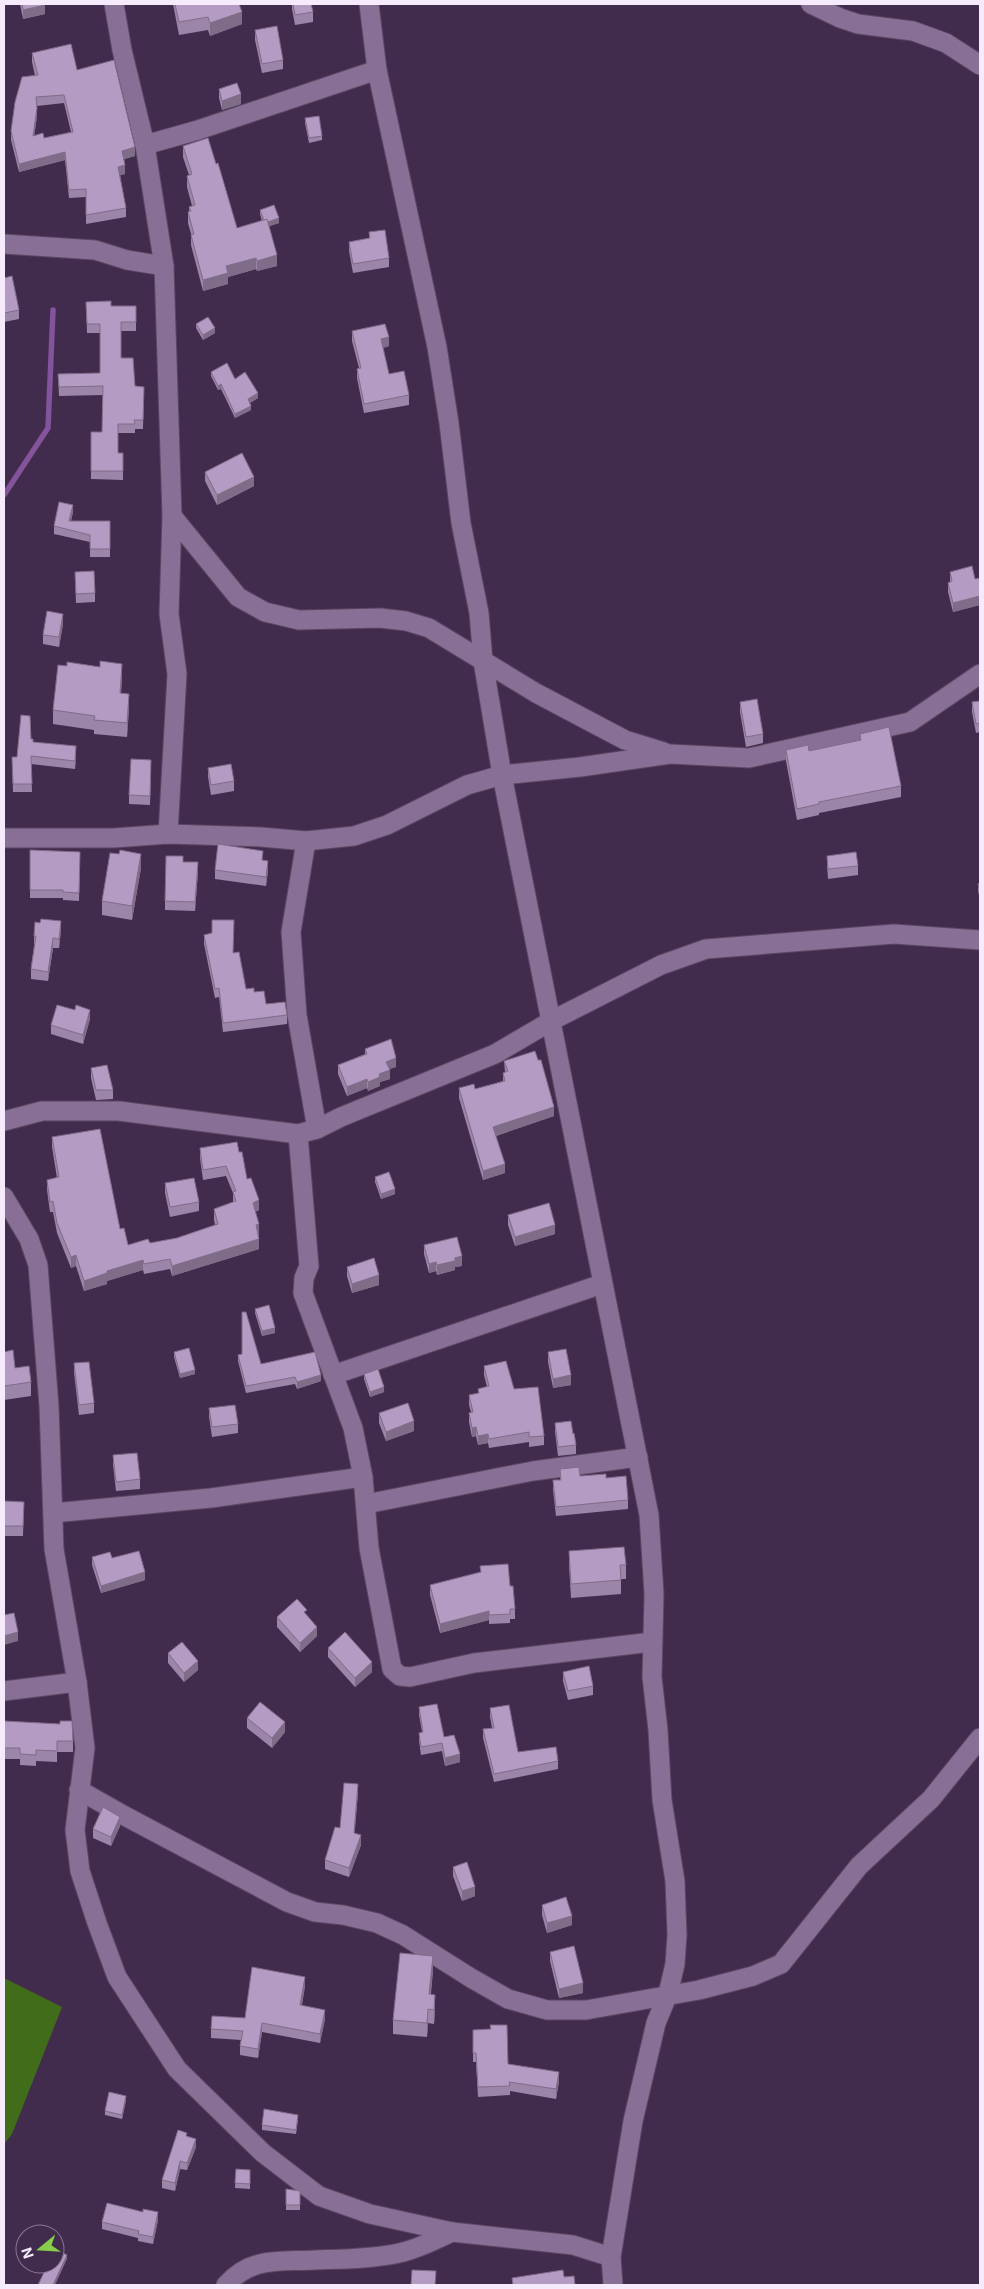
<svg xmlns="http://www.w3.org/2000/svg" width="984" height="2289" font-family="Inter,sans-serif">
<rect width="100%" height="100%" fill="#422c4d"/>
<!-- green -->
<path fill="#416c1a" d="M4,1978L62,2007L12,2134L4,2144Z"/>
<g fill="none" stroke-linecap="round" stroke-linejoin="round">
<!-- stream -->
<path stroke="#83539b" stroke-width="5.5" d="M4,495L48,428L53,310"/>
<defs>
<g id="street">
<path d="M114,4L122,50L145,145L164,266L172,516L169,614L177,674L168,834"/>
<path d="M369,4L377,70L437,347L449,423L461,523L479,613L483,661L502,775L649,1515L654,1594L652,1677L658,1730L662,1800L675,1881L677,1935L675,1964L668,1994L656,2023L633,2121L611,2257L613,2285"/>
<path d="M811,4L840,18L858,24L913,31L946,43L980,65"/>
<path d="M145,145L198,130L377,70"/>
<path d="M4,244L95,250L127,260L164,266"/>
<path d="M172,516L238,597L265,612L299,620L380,618L406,621L429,628L536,693L625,740L664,752"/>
<path d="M4,838H114L168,834L261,837L306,841L354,836L387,825L467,785L502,775L580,767L670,754L749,758L910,722L980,674"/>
<path d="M306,841L291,932L297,1015L317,1129"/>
<path d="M4,1121L42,1111H119L298,1134L317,1129L341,1117L495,1054L553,1020L661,965L706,949L894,934L980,940"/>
<path d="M298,1134L309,1266L304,1278L303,1293L353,1428L363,1477L369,1548L392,1669L400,1676L410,1677L474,1663L652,1642"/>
<path d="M4,1197L29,1239L38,1265L49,1406L54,1549L77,1682L85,1748L75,1830L80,1871L97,1923L117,1977L177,2069L263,2153L319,2196L370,2214L452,2232L573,2245L611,2257"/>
<path d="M333,1375L602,1284"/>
<path d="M366,1504L533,1471L638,1457"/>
<path d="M53,1513L211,1498L363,1477"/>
<path d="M4,1691L77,1682"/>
<path d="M79,1790L123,1815L287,1902L315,1912L343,1915L377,1923L403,1935L471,1978L508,1999L547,2010H586L699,1990L753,1976L781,1964L859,1866L931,1799L980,1738"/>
<path d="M226,2285C252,2256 280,2262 315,2260C342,2259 372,2259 399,2253C418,2249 435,2240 452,2232"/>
</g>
</defs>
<!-- street casing -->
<use href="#street" stroke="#594762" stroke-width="21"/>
<!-- street -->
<use href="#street" stroke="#876f95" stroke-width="19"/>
</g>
<!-- wall -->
<g fill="#9b85a8" fill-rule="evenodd">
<path d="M20,4H44L45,14L23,19Z"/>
<path d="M173,4H239L242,24L210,36L208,30L179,35Z"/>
<path d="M292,4H311L313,12V22L295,25L292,9Z"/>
<path d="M255,30L283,60V69L262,73L255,40Z"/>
<path d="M32,53L77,70L135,156L124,159L125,174L120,175L126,208V217L86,224V197L69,198L65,160L19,172L11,140V131L35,76L32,62ZM64,103L71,132L44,138L34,136L37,116V106Z"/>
<path d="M219,89L241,104L222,110L219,98Z"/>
<path d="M305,118L322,136V140L309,143L305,123Z"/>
<path d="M183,146L237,228L262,221L260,214V210L279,223L269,226L277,266L257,271L256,269L228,277V284L203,291L191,245V234L188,223V212H189V207L192,206L187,187V176L189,175L183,157Z"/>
<path d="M369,232L389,258V267L353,273L349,251V242L369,238Z"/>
<path d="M4,278L19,310V319L4,322Z"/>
<path d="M86,302L111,306H136V331H121V358L135,386L144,387L143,429H135V433H118V453H123V480L91,479V432H102L103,395L59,396L58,374L100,373V333H87Z"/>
<path d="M196,324L215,333L203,340L196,328Z"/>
<path d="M352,331L389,346L383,348L389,374L409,395V405L364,413L357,378V369L359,368L352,341Z"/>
<path d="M211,372L235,379L258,398L250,403L251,410L235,418L221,389L218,390L211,376Z"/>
<path d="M205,472L254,486L217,505L205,481Z"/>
<path d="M73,512L71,521H110V557H90V542L54,534V526Z"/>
<path d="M75,572L95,593V602L76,603Z"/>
<path d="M950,572L975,579L980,578V605L953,612L948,592V583L950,582Z"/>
<path d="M63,624L59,647L43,644V635Z"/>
<path d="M122,677L121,693L129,708L127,737L94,734V730L53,724V710Z"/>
<path d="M980,701V732L976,733L972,712V702Z"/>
<path d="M740,702L763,734V743L746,747L740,712Z"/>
<path d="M860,734L901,786V797L819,813V815L797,820L786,761V750L809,751L860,740Z"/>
<path d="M31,739L33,742L76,755L75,769L31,764L32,792H13L12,757H17Z"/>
<path d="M208,768L234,781V791L211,795L208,777Z"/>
<path d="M151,769L150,805L129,804V795Z"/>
<path d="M30,850L80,852L79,901L63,900V898H30Z"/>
<path d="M119,854L141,868L132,920L102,915V901Z"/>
<path d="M827,856L858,866V875L828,879L827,865Z"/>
<path d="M263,861L268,871L266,886L215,879V870Z"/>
<path d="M183,862L198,872L195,911L165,910V901Z"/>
<path d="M980,883V900L978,891V884Z"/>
<path d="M61,930L59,948H53L48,981L31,979V969L34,946V936Z"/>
<path d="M204,935L233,953L246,989L254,992L266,1004L287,1015V1024L223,1032L219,997L215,998L204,944Z"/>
<path d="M75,1010L90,1019L83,1044L51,1034V1025Z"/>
<path d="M365,1049L396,1067L389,1069L390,1079L380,1082V1086L368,1091L367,1088L347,1096L338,1074V1065L365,1054Z"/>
<path d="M504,1061L554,1116L496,1136L505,1173L483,1180L459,1098V1088L475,1089L503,1081V1073L505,1072Z"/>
<path d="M91,1068L113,1090V1099L96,1100L91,1078Z"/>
<path d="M52,1137L120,1229L128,1245L150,1243L177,1238L215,1225L214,1220V1209L233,1202V1193L226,1176L203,1180L200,1158V1148L239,1152L247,1179L259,1210L255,1212L259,1235H258L259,1249L172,1276L170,1269L144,1274L143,1270L107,1281V1284L84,1291L76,1266L71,1268L57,1233L53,1212H50L47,1190V1180L57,1178L52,1147Z"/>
<path d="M375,1177L395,1194L381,1199L375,1182Z"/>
<path d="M165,1183L199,1202V1211L170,1217L165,1193Z"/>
<path d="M508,1215L555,1234L515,1246L508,1225Z"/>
<path d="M424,1245L462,1266L455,1267V1270L437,1275L436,1271L429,1273L424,1254Z"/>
<path d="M347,1267L379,1285L352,1293L347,1276Z"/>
<path d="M255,1309L275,1333L262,1336L255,1313Z"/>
<path d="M4,1352L15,1368L31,1382V1396L4,1400Z"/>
<path d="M174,1352L195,1374L180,1378L174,1357Z"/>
<path d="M548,1352L571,1385L553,1388L548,1362Z"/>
<path d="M238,1355L261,1364L321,1381L297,1389L295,1384L246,1393L238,1361Z"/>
<path d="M74,1363L94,1403V1413L79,1415L74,1373Z"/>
<path d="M484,1366L514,1389L544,1436V1445L529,1447V1442L489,1448L488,1443L478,1445L476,1436L472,1437L469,1422V1413L471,1412L469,1405V1395L478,1393V1389L487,1387L484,1375Z"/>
<path d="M364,1374L384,1392L370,1397L364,1379Z"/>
<path d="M209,1408L238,1424V1433L212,1437L209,1417Z"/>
<path d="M379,1413L414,1431L386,1441L379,1423Z"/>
<path d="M555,1423L576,1445V1454L558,1456L555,1432Z"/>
<path d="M113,1455L140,1479V1489L116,1491L113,1465Z"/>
<path d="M560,1469L580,1476L606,1478L628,1500V1509L556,1516L553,1490V1480H560Z"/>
<path d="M4,1501L24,1502L23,1536H4Z"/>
<path d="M569,1551L626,1565V1579H621V1594L571,1598L569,1565Z"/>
<path d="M92,1557L112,1558L145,1580L101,1593L92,1565Z"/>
<path d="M430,1585L510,1586L515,1609V1619H510V1623L489,1624V1620L440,1633L430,1595Z"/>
<path d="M307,1615L317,1636L300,1652L277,1627V1617Z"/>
<path d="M328,1648L372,1672L355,1687L328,1657Z"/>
<path d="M168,1653L198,1670L184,1682L168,1663Z"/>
<path d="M563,1672L593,1686V1695L568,1700L563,1681Z"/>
<path d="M419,1707L444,1737L460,1762L445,1766L442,1751L421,1755L419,1741V1733L422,1732L419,1715Z"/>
<path d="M490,1708L518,1752L558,1761V1769L494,1782L483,1738V1729L492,1728L490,1717Z"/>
<path d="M247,1718L285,1732L272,1748L247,1728Z"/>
<path d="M4,1721L73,1741V1752H57V1762L36,1761V1766L20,1765V1759H4Z"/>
<path d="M358,1793L354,1833L361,1845L349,1877L325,1869V1860L340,1828Z"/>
<path d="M120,1826L111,1846L93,1838V1829Z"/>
<path d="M453,1867L475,1896L462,1901L453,1876Z"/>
<path d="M542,1905L572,1925L547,1933L542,1915Z"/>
<path d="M550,1952L583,1993L559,1998L550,1961Z"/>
<path d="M433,1970L431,1994L435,2009L434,2024L428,2023L427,2037L393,2034V2020Z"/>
<path d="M305,1986L302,2005L325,2019L320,2043L262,2032L258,2058L240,2055V2046L241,2040L211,2038V2029L245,2018Z"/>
<path d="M473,2030L508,2064L559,2081L556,2099L510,2091V2095L478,2097L476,2062H473Z"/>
<path d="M126,2100L122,2119L105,2115V2111Z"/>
<path d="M298,2120L296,2134L262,2130V2125Z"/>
<path d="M187,2136L196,2147L187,2170L180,2169L175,2191L162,2188V2180Z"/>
<path d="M236,2169L250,2170V2189L235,2188Z"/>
<path d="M286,2189L300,2191V2210H286Z"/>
<path d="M158,2220L153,2244L138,2241V2238L102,2229V2222Z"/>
</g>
<!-- shaded-wall -->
<g fill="#7e6c88">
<path d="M45,5V14L23,19V10Z"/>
<path d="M242,12V24L210,36V23Z"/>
<path d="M241,94V104L222,110V101Z"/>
<path d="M37,108V116L33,145V136Z"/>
<path d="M135,147V156L122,160V151Z"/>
<path d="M65,152V160L19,172V164Z"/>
<path d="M125,165V174L118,176V167Z"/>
<path d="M279,218V223L264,228V223Z"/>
<path d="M277,255V266L257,271V261Z"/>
<path d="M256,258V269L228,277V284L203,291V280L226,266Z"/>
<path d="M215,328V333L203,340V335Z"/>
<path d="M389,337V346L381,348V339Z"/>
<path d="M221,384V389L218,390V386Z"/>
<path d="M258,393V398L248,404V399Z"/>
<path d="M251,406V410L235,418V414Z"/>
<path d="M254,477V486L217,505V495Z"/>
<path d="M73,505V512L69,529V521Z"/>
<path d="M980,596V605L953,612V603Z"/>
<path d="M63,614V624L59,647V637Z"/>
<path d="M122,664V677L120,707V693Z"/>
<path d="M129,694V708L127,737V723Z"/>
<path d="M76,746V755L75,769V761Z"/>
<path d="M141,854V868L132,920V906Z"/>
<path d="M268,861V871L266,886V877Z"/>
<path d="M198,862V872L195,911V902Z"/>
<path d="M61,921V930L59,948V939Z"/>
<path d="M53,938V948L48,981V972Z"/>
<path d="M90,1010V1019L83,1044V1035Z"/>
<path d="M396,1058V1067L386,1070V1062Z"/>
<path d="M390,1070V1079L380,1082V1086L368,1091V1082L379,1074Z"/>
<path d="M367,1079V1088L347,1096V1087Z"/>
<path d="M554,1107V1116L493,1137V1127Z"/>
<path d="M505,1164V1173L483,1180V1171Z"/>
<path d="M395,1189V1194L381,1199V1194Z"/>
<path d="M259,1200V1210L253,1213V1203Z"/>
<path d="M259,1224V1235H256V1225Z"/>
<path d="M555,1225V1234L515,1246V1237Z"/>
<path d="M259,1239V1249L172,1276V1266Z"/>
<path d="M76,1255V1266L71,1268V1257Z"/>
<path d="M462,1256V1266L455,1267V1270L437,1275V1265L455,1258Z"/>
<path d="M143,1260V1270L107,1281V1284L84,1291V1281L107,1271Z"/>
<path d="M436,1262V1271L429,1273V1264Z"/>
<path d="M379,1275V1285L352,1293V1284Z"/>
<path d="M275,1328V1333L262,1336V1331Z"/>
<path d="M195,1370V1374L180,1378V1374Z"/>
<path d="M321,1375V1381L297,1389V1382Z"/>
<path d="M571,1375V1385L553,1388V1379Z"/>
<path d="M384,1387V1392L370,1397V1392Z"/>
<path d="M414,1421V1431L386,1441V1432Z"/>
<path d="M476,1427V1436L472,1437V1428Z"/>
<path d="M488,1434V1443L478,1445V1436Z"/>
<path d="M145,1572V1580L101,1593V1586Z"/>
<path d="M489,1611V1620L440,1633V1624Z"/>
<path d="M317,1627V1636L300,1652V1643Z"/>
<path d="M18,1632V1641L4,1645V1636Z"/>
<path d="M198,1661V1670L184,1682V1673Z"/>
<path d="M372,1662V1672L355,1687V1678Z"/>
<path d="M285,1722V1732L272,1748V1738Z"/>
<path d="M460,1754V1762L445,1766V1758Z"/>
<path d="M358,1784V1793L354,1842V1833Z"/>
<path d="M120,1817V1826L111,1846V1837Z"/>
<path d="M361,1835V1845L349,1877V1868Z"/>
<path d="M475,1887V1896L462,1901V1891Z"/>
<path d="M572,1916V1925L547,1933V1923Z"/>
<path d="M433,1956V1970L429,2008V1994Z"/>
<path d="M305,1977V1986L300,2014V2005Z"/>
<path d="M583,1983V1993L559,1998V1989Z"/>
<path d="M435,1995V2009L434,2024V2010Z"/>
<path d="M428,2009V2023L427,2037V2023Z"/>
<path d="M325,2010V2019L320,2043V2034Z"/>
<path d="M262,2023V2032L258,2058V2049Z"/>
<path d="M559,2072V2081L556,2099V2089Z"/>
<path d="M126,2096V2100L122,2119V2115Z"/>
<path d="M196,2139V2147L187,2170V2163Z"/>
<path d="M180,2161V2169L175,2191V2183Z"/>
<path d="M158,2212V2220L153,2244V2237Z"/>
<path d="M67,2255V2259L55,2285H53Z"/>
</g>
<!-- building -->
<g fill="#b49bc3" stroke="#7e6c88" fill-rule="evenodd">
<path d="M22,4H44L45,5L23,10Z"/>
<path d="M175,4H239L242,12L210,23L208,17L179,22Z"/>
<path d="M293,4H311L313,12L295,15Z"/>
<path d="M277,26L283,60L262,64L255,30Z"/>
<path d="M71,44L77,70L114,60L135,147L122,151L125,165L118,167L126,208L86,215V189L69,190L65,152L19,164L11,131L15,102L22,77L38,75L32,53ZM64,95L73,132L44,138L43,133L33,136L37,108L36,97Z"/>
<path d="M237,83L241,94L222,101L219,89Z"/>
<path d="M319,116L322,136L309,138L305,118Z"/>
<path d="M208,138L216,164L218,163L237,228L267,219L277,255L257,261L256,258L226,266L228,273L203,280L191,235L194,234L188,212L191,211L189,207L195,205L187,176L192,174L183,146Z"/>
<path d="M274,205L279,218L268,222L267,219L264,220L260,210Z"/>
<path d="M385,230L389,258L353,264L349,242L370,238L369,232Z"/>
<path d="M12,276L19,310L4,313V278Z"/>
<path d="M111,301V306H136V322H121V358H133L135,386L144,387L143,420H134L135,424H118V453H123V471H91V432H102L103,386L59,387L58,374L100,373V324H87L86,302Z"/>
<path d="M208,317L215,328L203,335L196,324Z"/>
<path d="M385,324L389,337L381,339L389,374L404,371L409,395L364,404L357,369L361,368L352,331Z"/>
<path d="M227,363L235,379L245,372L258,393L248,399L251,406L235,414L221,384L218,386L211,372Z"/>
<path d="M242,453L254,477L217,495L205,472Z"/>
<path d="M59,502L73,505L69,521H110V549H90V535L54,526Z"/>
<path d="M972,566L975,579L980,578V596L953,603L948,583L952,581L950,572Z"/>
<path d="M94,571L95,593L76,594L75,572Z"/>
<path d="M47,611L63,614L59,637L43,635Z"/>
<path d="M100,661L122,664L120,693L129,694L127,723L94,720L95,716L53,710L58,665L67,666V662L100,667Z"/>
<path d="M757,699L763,734L746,737L740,702Z"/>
<path d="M980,701V723L976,724L972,702Z"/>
<path d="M21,715L30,716L31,739H33V742L76,746L75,761L31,756L32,784H13L12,757H17Z"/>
<path d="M889,727L901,786L819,802V804L797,809L786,750L808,745L809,751L861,740L860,734Z"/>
<path d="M131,759L151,760L150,796L129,795Z"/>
<path d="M231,764L234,781L211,785L208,768Z"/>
<path d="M218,844L263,851L262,860L268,861L266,877L215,870Z"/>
<path d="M30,850L80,852L79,893L63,892V890H30Z"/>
<path d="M120,850L141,854L132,906L102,901L110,853L119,854Z"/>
<path d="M856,852L858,866L828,869L827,856Z"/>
<path d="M166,856H183V862H198L195,902L165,901Z"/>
<path d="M980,883V892L978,884Z"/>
<path d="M41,919L61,921L59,939L53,938L48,972L31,969L36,936H34L35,922L40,923Z"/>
<path d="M212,920H234L233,953L239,952L246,989L254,988V992L264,991L266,1004L285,1002L287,1015L223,1023L219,988L215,989L204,935L212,933Z"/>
<path d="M57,1005L75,1010L76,1005L90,1010L83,1035L51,1025Z"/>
<path d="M391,1039L396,1058L386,1062L390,1070L379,1074L380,1077L368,1082L367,1079L347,1087L338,1065L367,1054L365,1049Z"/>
<path d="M535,1051L538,1060H541L554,1107L493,1127L505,1164L483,1171L459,1088L474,1084L475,1089L505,1081L503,1073L508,1071L504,1061Z"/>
<path d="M107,1065L113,1090H96L91,1068Z"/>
<path d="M100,1129L120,1229L124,1228L128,1245L148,1239L150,1243L177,1238L218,1224L214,1209L236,1201L233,1192L236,1191L226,1166L203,1170L200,1148L237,1142L239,1152H242L247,1179L251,1178L259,1200L253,1203L259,1224L256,1225L259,1239L172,1266L170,1259L144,1264L143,1260L107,1271V1273L84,1281L76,1255L71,1257L57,1223L53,1201L50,1202L47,1180L59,1177L52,1137Z"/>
<path d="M389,1172L395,1189L381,1194L375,1177Z"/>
<path d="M194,1178L199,1202L170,1207L165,1183Z"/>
<path d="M549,1203L555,1225L515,1237L508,1215Z"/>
<path d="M457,1237L462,1256L455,1258V1261L437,1265L436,1262L429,1264L424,1245Z"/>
<path d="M374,1258L379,1275L352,1284L347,1267Z"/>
<path d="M269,1305L275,1328L262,1331L255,1309Z"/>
<path d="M242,1312H246L261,1364L315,1352L321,1375L297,1382L295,1377L246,1386L238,1355L242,1354Z"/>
<path d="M189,1348L195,1370L180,1374L174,1352Z"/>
<path d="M566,1349L571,1375L553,1379L548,1352Z"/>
<path d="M13,1350L15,1368L29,1366L31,1382L4,1386V1352Z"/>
<path d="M506,1361L514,1389L538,1387L544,1436L529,1437V1432L489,1439L488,1434L478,1436L476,1427L472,1428L469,1413L473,1412L469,1395L479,1393L478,1389L489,1386L484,1366Z"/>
<path d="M89,1362L94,1403L79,1405L74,1363Z"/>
<path d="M378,1369L384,1387L370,1392L364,1374Z"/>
<path d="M408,1403L414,1421L386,1432L379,1413Z"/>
<path d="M235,1405L238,1424L212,1427L209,1408Z"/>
<path d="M571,1421L573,1434L574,1433L576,1445L558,1447L555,1423Z"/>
<path d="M137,1453L140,1479L116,1482L113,1455Z"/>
<path d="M579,1467L580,1476L606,1474V1478L626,1476L628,1500L556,1507L553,1480H561L560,1469Z"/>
<path d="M4,1501L24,1502L23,1526H4Z"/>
<path d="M624,1547L626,1565H620L621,1580L571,1584L569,1551Z"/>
<path d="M139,1551L145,1572L101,1586L92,1557L110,1552L112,1558Z"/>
<path d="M508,1564L510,1586H513L515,1609H510V1614L489,1615V1611L440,1624L430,1585L481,1572L480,1566Z"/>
<path d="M297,1599L307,1610L304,1612L317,1627L300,1643L277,1617Z"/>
<path d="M14,1613L18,1632L4,1636V1615Z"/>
<path d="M345,1632L372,1662L355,1678L328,1648Z"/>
<path d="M182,1642L198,1661L184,1673L168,1653Z"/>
<path d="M589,1666L593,1686L568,1691L563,1672Z"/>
<path d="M260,1702L285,1722L272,1738L247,1718Z"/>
<path d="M437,1704L444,1737L454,1735L460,1754L445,1758L442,1743L421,1747L419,1733L423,1732L419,1707Z"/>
<path d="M509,1705L518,1752L556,1747L558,1761L494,1774L483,1729L494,1728L490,1708Z"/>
<path d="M4,1721L60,1724V1721H72L73,1741H57V1751L36,1750V1755L20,1754V1748H4Z"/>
<path d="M344,1783L358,1784L354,1833L361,1835L349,1868L325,1860L335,1827L340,1828Z"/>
<path d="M103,1807L120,1817L111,1837L93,1829Z"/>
<path d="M467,1862L475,1887L462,1891L453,1867Z"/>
<path d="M566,1897L572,1916L547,1923L542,1905Z"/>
<path d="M574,1946L583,1983L559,1989L550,1952Z"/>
<path d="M400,1953L433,1956L429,1994L435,1995L434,2010L428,2009L427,2023L393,2020Z"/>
<path d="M252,1967L305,1977L300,2005L325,2010L320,2034L262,2023L258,2049L240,2046L243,2031L211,2029L212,2016L245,2018Z"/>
<path d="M490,2025H507L508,2064L559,2072L556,2089L509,2082L510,2086L478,2087L476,2053H473V2030L491,2029Z"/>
<path d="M109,2092L126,2096L122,2115L105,2111Z"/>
<path d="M264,2109L298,2115L296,2130L262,2125Z"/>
<path d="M178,2130L187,2133L186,2136L196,2139L187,2163L180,2161L175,2183L162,2180Z"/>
<path d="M236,2169L250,2170V2184L235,2183Z"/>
<path d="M286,2189L300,2191V2205H286Z"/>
<path d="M107,2203L143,2212V2209L158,2212L153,2237L138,2234L139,2231L102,2222Z"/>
<path d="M55,2249L67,2255L53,2285H38L48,2264H55Z"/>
<path d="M412,2270L436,2271L435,2285H411Z"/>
<path d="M563,2270L564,2277L574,2276L575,2285H513L512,2278Z"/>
</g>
<!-- border -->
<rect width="984" height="2289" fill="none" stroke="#f6ebfc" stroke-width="10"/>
<!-- north arrow -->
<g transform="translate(40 2249) rotate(252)"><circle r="24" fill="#422c4d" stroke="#8a7893"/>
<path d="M0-4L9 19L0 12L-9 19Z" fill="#87cf4b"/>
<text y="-8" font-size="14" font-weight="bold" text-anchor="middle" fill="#f6ebfc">N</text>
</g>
</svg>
